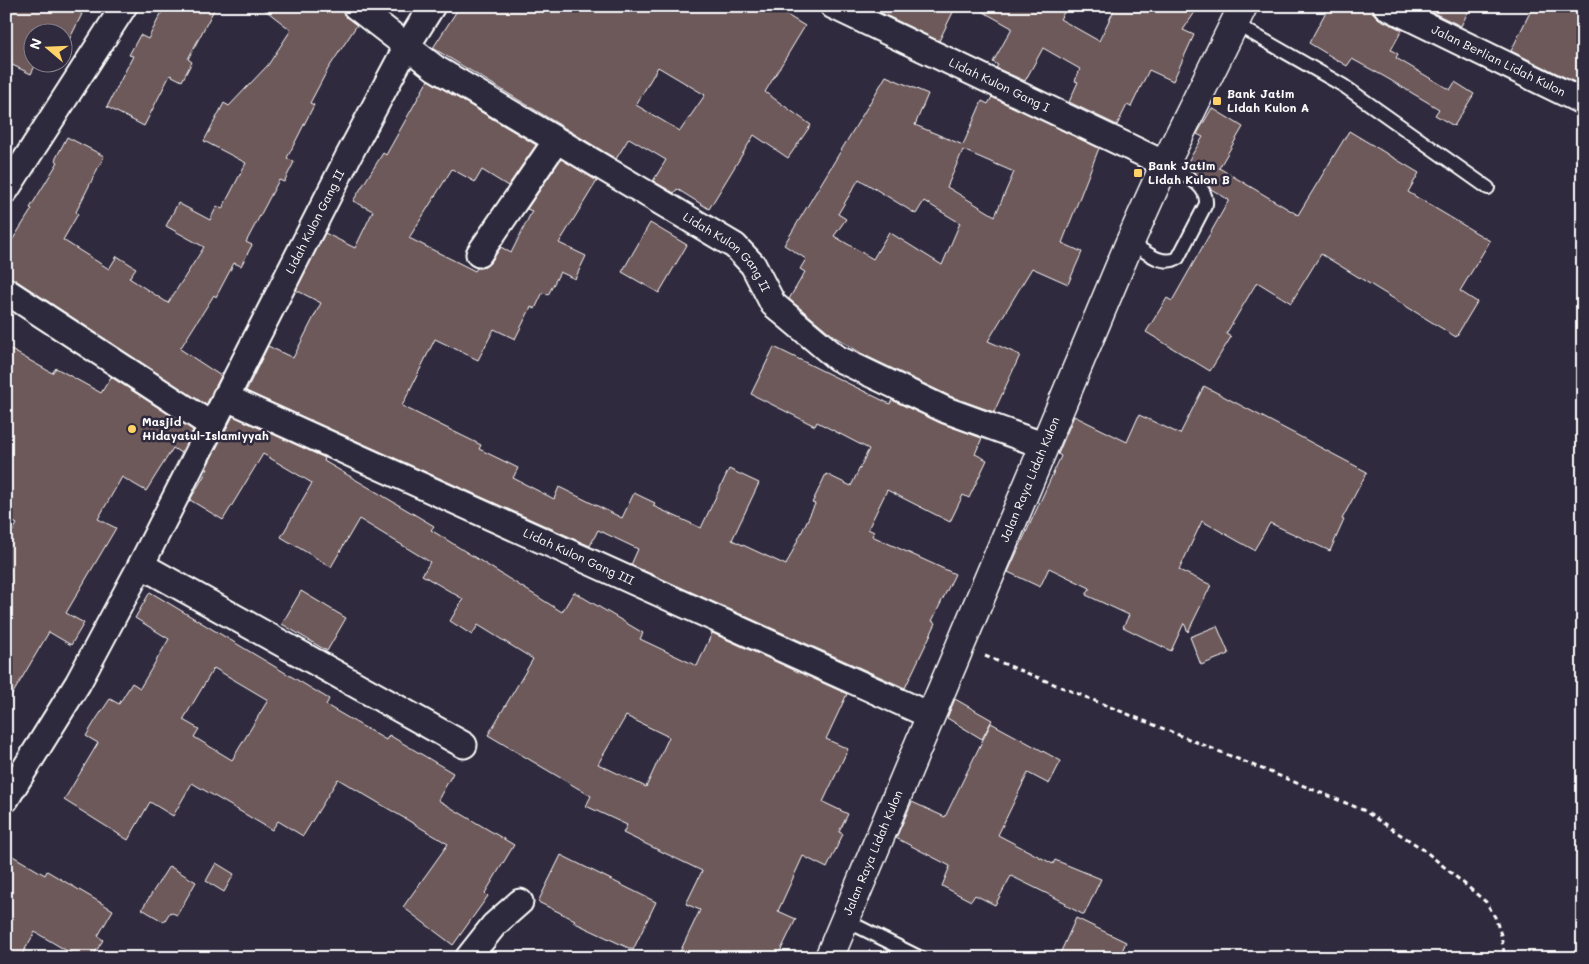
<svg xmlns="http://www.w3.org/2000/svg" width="1589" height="964" font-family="Mali,sans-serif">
<rect width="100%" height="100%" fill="#2f2a3d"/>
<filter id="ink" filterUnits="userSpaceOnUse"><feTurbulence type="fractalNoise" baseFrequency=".02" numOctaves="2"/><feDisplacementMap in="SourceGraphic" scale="10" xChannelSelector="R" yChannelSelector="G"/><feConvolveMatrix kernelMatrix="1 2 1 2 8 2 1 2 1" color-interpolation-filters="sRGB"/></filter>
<g filter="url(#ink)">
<!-- building -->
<g fill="#6d585a" stroke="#fff" fill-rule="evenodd">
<path d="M13,6H67L82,14L67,44L62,41V32H32V62H37L31,74L6,62V20Z"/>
<path d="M165,6H216L188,59L192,62L182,81L170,75L144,126L107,107L133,56L129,55L140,35L148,39Z"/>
<path d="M260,6H341L346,17L357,25L328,69L310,103L314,105L287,158L294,162L284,182L279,180L246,242L252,245L241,266L234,263L216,297L214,295L180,349L221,376L206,405L14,279L6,277V250L32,209L30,208L58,162L55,160L67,137L104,156L76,212L78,214L63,240L109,269L117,256L136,268L129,278L168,303L204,247L166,226L178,203L210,220L217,206L222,209L246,163L204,141L224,103L229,106L268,65L291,30Z"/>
<path d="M460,6H772L805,26L765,92L811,125L788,158L754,135L709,209L677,189L674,193L653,181L666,160L629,138L616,159L433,48ZM658,67L705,95L680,131L636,105Z"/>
<path d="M867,6H956L939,41Z"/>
<path d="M973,6H1068L1060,19L1099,41L1116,6H1199L1183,30L1194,35L1173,81L1149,70L1131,107L1127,105L1117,125L1069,102L1078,82L1075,81L1080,69L1043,48L1025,81L996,68L998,65L993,62L1012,28Z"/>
<path d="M1329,6H1372L1374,14L1379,19L1402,30L1391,50L1398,54L1396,58L1450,90L1455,82L1474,94L1454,126L1435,115L1439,109L1385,77L1352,59L1347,66L1309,43Z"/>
<path d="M1419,6H1471L1461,26Z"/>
<path d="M1533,6H1567L1583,14V86L1511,51Z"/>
<path d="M886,76L928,94L915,125L963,145L982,101L988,104L992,97L1099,148L1062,243L1082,252L1068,284L1032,268L988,341L1020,355L994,412L952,397L864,355L835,337L789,299L805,272L800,269L806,259L784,245ZM963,150L1014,172L995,216L947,187ZM859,179L916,214L924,201L960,223L942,265L889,232L873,259L834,236L846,219L838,214Z"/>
<path d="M428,80L536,145L508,186L482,170L475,182L452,169L409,238L475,271L477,268L485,267L491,262L501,247L511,253L532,211L527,209L561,159L597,181L559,243L586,256L575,279L560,272L548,295L543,292L535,309L531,307L515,339L494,329L478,360L435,339L402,406L481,445L479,449L518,468L513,478L554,499L559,487L622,518L634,493L655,503L653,506L701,528L729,469L759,483L732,540L786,565L815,504L812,503L826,474L851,486L869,449L817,422L815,426L751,394L774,347L890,404L892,400L940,423L982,438L975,454L987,460L969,498L963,495L950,522L887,490L868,529L874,532L872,536L955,574L932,621L936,623L905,688L631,565L638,549L598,530L590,546L246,391L268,346L293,358L321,303L296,290L325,233L355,248L373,211L353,201L383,153L386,155Z"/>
<path d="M1212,108L1243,127L1219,168L1298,215L1349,131L1419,173L1408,192L1490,241L1460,291L1477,302L1456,337L1321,254L1291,303L1257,282L1226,334L1231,337L1210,371L1146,332L1167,298L1172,301L1229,200L1211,189L1203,179L1185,166L1203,137L1197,134Z"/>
<path d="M650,223L687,245L659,293L622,272Z"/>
<path d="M6,347L52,373L56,368L101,393L111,377L193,430L181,453L173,448L146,491L122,477L98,519L116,528L66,613L84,623L71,645L49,632L6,705V542L17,524L6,518Z"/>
<path d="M1204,386L1367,472L1342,519L1344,520L1330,551L1270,523L1254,550L1202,521L1179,570L1211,585L1188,632L1184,623L1171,651L1123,627L1129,615L1086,595L1090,588L1049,568L1040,587L1008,572L1061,456L1058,454L1074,416L1127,442L1139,415L1180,434Z"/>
<path d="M233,416L325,458L324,461L434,526L431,530L562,612L574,592L643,633L640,639L697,666L712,633L847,694L826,739L848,749L823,802L848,814L839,832L843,834L827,868L803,856L778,911L796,919L777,958H677L700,910L686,904L702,871L623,833L627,825L586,806L591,796L488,735L533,659L478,625L472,635L450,621L463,599L422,575L430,562L359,519L331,567L281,537L312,483L263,454L223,520L190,500L208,469L206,468ZM626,716L669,737L646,787L598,764Z"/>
<path d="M301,591L346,618L327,651L282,624Z"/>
<path d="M150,592L329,699L326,705L386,740L389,735L453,773L438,800L514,845L485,893L488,896L453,945L403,907L448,844L338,779L303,836L278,821L272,830L192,783L173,816L150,802L128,840L64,800L98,743L86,736L97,718L110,699L119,704L132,683L140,688L169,639L135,618ZM214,668L268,700L232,760L194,737L199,729L183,720Z"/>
<path d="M1217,626L1229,654L1201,665L1190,637Z"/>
<path d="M955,699L992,720L982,739L947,718Z"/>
<path d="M991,723L1061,761L1049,784L1028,773L998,835L1053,864L1055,860L1101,879L1084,915L1065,905L1066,903L1011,876L995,905L975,895L971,901L942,886L950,866L896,838L912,802L945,817Z"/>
<path d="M6,852L45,875L47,871L113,910L98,936L103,940L92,958H79L35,932L20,958H6Z"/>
<path d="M561,855L656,902L633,950L573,922L575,920L538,902Z"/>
<path d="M216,863L234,874L224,892L206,881Z"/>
<path d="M169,866L196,882L177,915L170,912L164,922L142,909Z"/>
<path d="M1076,918L1126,942L1119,958H1058Z"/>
</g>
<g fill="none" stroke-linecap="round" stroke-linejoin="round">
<defs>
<g id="lane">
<path d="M1234,23L1344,86L1488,188"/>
<path d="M1130,242C1145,251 1161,267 1178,258L1206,204C1208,183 1180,174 1165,164"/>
<path d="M845,920L921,958"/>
</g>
<g id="street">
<path id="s1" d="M355,6L435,68L735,246L753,265L773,304L837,358L946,410L1045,446"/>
<path id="s2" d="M833,6L1165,164"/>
<path id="s3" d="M1386,6L1583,102"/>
<path d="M6,190L124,6"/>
<path d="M479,254L556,141"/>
<path d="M6,291L211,425"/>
<path id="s4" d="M225,397L931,716"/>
<path d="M141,565L464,745"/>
<path id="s5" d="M6,799L78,683L141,565L348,157L407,46L432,6"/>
<path d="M468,958L494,925L520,902"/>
</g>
<g id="secondary">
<path id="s6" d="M829,958L1130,242L1165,164L1243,6"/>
</g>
</defs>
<!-- lane casing -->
<use href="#lane" stroke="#fff" stroke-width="16"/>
<!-- street casing -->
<use href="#street" stroke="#fff" stroke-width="29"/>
<!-- secondary casing -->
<use href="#secondary" stroke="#fff" stroke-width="31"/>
<!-- path -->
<path stroke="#fff" stroke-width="3" stroke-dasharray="5 4" stroke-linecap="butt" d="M985,656L1363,810L1424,850L1486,902L1495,917L1501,935L1505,958"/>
<!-- lane -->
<use href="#lane" stroke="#2f2a3d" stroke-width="12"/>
<!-- street -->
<use href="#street" stroke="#2f2a3d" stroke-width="25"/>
<!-- secondary -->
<use href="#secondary" stroke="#2f2a3d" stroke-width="28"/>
</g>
</g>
<!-- markers -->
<g fill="#ffd166" stroke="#2f2a3d" stroke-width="2">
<rect x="1212" y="96" width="10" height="10" rx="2.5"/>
<rect x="1133" y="168" width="10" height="10" rx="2.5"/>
<circle cx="132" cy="429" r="5"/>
</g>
<g text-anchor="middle" stroke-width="5" stroke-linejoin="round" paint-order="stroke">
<!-- street labels -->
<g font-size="12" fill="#fff" stroke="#2f2a3d">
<text dy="4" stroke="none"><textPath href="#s3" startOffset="125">Jalan Berlian Lidah Kulon</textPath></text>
<text dy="4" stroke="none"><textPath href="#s2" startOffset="184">Lidah Kulon Gang I</textPath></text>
<text dy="4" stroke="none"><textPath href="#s5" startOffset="655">Lidah Kulon Gang II</textPath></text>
<text dy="4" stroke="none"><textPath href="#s1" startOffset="448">Lidah Kulon Gang II</textPath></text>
<text dy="4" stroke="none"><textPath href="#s6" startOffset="519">Jalan Raya Lidah Kulon</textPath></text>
<text dy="4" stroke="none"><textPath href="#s4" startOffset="388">Lidah Kulon Gang III</textPath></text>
<text dy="4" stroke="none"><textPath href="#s6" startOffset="114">Jalan Raya Lidah Kulon</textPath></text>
</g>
<!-- poi labels -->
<g font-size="12" font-weight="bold" fill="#fff" stroke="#2f2a3d" text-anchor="start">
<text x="1227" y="98">Bank Jatim<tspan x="1227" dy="14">Lidah Kulon A</tspan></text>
<text x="1148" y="170">Bank Jatim<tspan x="1148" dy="14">Lidah Kulon B</tspan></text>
<text x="142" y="426">Masjid<tspan x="142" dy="14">Hidayatul-Islamiyyah</tspan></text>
</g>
</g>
<!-- margin -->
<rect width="1589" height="964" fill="none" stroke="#2f2a3d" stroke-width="25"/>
<rect x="12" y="12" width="1564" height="939" fill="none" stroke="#fff" stroke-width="2" filter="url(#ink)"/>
<!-- north arrow -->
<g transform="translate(48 48) rotate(289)"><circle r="24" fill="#2f2a3d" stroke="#827f8b"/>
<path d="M0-4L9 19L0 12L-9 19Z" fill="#ffd166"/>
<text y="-8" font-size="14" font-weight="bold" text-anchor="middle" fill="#ffffff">N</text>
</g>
</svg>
